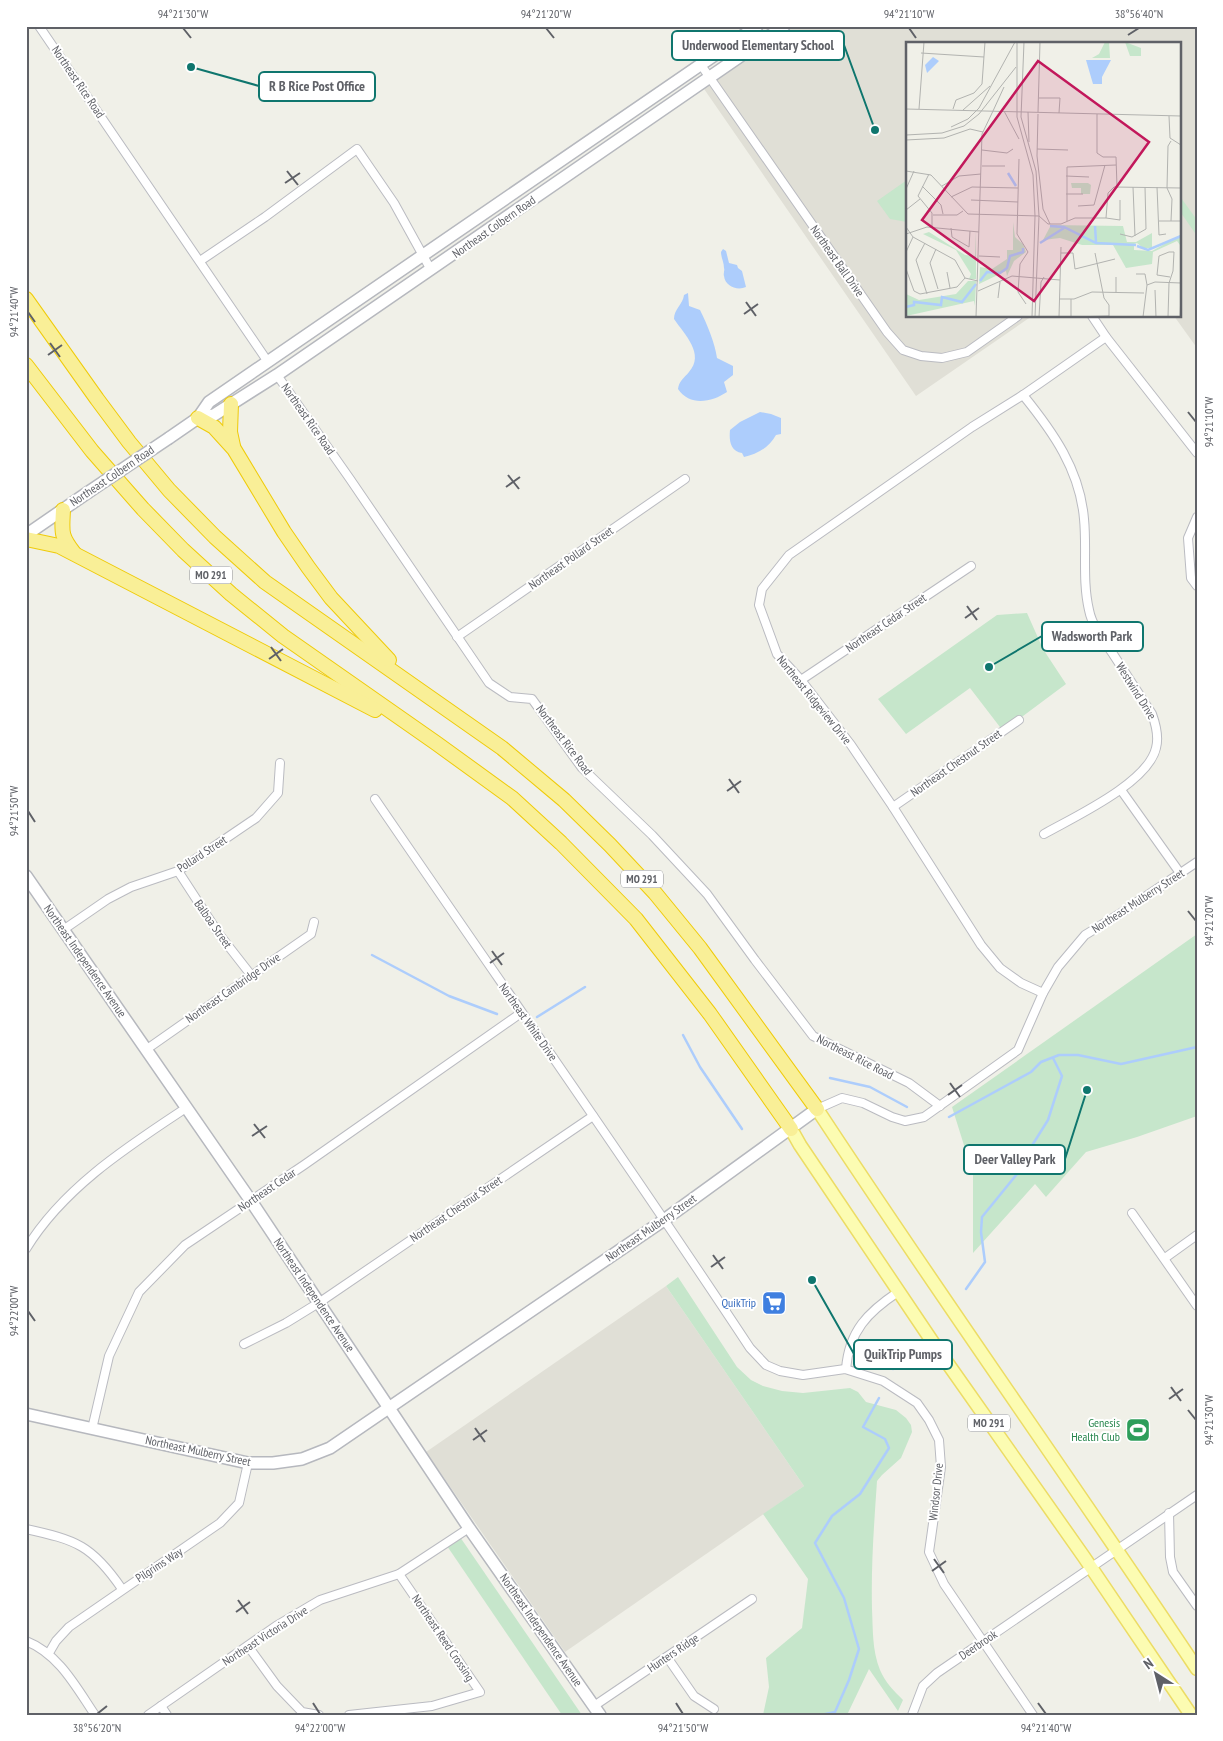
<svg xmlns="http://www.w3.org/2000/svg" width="1223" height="1741" font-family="'PT Sans Narrow',sans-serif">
<rect width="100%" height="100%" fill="#f0f0e8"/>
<!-- education -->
<g fill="#e0dfd6">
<path d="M790,26H1197V348L1174,316H1179V44H907V316H1032L916,396L702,86Z"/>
<path d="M666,1286L804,1486L565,1652L426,1452Z"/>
</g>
<!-- green -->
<g fill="#c6e6cb">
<path d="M907,180V222L890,219L877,201Z"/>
<path d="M1179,195L1197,220V236L1179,210Z"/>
<path d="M1027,613L1043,649L1066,684L1003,731L970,688L906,734L878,699L997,615Z"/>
<path d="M1197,934V1116L1137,1137L1086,1152L1046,1197L1035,1184L973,1253V1174L952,1107Z"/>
<path d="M678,1277L737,1367L751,1380L763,1386L782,1391L803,1393L850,1388L858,1392L866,1402L896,1410L906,1418L911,1425L912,1432L901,1458L882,1475L877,1481C874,1525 871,1565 872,1609C873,1629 872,1650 880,1670C885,1682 894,1691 903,1700L898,1711L869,1669L847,1715H763L769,1687L766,1658L802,1628L808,1579L763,1514L804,1486L666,1286Z"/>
<path d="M460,1537L582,1715H562L445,1543Z"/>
</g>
<!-- water -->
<g fill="#adcdfc">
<path d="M723,249L726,251L729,263L737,265L738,268L742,271L746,287C737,291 725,286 724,276C723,273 725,271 724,268C724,262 721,258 721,252Z"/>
<path d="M688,293L689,306L700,310C707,324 715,343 717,358L733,366V375L724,382L727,392C712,402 690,407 678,389C679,381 684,378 689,372C705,354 685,335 674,319C674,309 683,304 684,295Z"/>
<path d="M760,412L771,414L781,418V434L776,435C769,448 757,454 744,457L742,453C730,451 729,440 730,430L740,422Z"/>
</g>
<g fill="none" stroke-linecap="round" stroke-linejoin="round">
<!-- stream -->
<g stroke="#adcdfc" stroke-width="2.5">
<path d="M372,955L449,996L497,1014"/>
<path d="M537,1017L585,987"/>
<path d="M683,1035L700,1067L742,1129"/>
<path d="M830,1078L870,1087L907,1107"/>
<path d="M949,1117L1031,1072L1041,1062L1059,1055H1078L1121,1064L1197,1047"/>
<path d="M966,1289L985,1262L981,1232L982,1217L1021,1169L1033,1144L1048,1120L1062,1076L1053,1058"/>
<path d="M893,1369L910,1349"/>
<path d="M821,1715L835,1712L849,1680L859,1649L844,1598L815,1543L832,1516L860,1494L889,1448L885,1439L863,1427L879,1398"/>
</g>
<defs>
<g id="street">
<path d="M39,26L268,362"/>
<path d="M701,65L887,332L903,350L921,356L942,358L967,352L1018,316"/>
<path d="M200,261L265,217L357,149L394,203L431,270"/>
<path d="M1092,316L1106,337L1197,453"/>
<path d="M277,375L350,479L489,683L510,697L532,699L582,768L652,835L707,894L755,960L813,1036L909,1083L940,1106"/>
<path d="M1023,395C1053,432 1080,470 1084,519C1087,549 1082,580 1089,610C1092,626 1104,641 1113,654C1126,674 1139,694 1152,714C1156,725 1159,737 1156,748C1148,783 1074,817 1044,834"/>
<path d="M1197,517L1188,538L1191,578L1197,586"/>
<path d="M457,637L685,479"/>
<path d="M801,680L971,566"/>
<path d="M1121,790L1180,873"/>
<path d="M375,799C500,982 628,1163 750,1348L766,1365L780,1371L803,1375L845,1369L883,1381L917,1403L929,1420L939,1440L941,1467L929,1552L944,1584L1033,1715"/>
<path d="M893,807L1019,720"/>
<path d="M178,871L219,934L251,975"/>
<path d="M63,930L108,899L131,887L178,871L256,818L278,793L280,763"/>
<path d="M1043,993L1021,983L1000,968L981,945L893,807L851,745L801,680L777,654L759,605L762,589L789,555L972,427L1023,395L1106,337"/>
<path d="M147,1049L311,934L314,922"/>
<path d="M817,1109L842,1098L863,1103L892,1117L905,1121L924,1117L1018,1050L1043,993L1058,967L1085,935L1121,913L1197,862"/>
<path d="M1132,1213L1197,1306"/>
<path d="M26,1249C63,1188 127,1147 186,1108"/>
<path d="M1165,1258L1197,1235"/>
<path d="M244,1344L286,1323L320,1302L593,1116"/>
<path d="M846,1369C849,1331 868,1312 898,1292"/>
<path d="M92,1429L109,1356L139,1292L185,1245L304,1165L521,1013"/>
<path d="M1169,1513L1170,1557L1173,1572L1197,1606"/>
<path d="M26,1529C76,1540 92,1545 122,1589"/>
<path d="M26,1641C59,1654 76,1687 95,1715"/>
<path d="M248,1646L277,1686L302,1712L319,1715"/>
<path d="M49,1653L56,1641L69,1627L220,1523L239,1503L248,1463"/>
<path d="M667,1657L694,1696L714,1709"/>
<path d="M161,1706L167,1715"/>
<path d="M594,1706L752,1599"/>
<path d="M148,1715L276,1626L320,1600L399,1574L469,1528"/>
<path d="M349,1715L432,1706L480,1692L399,1574"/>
<path d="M912,1715L923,1686L937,1673L1197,1495"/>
</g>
<g id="secondary">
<path d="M198,418L214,415L277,375L784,26"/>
<path d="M169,438L198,418L209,402L757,26"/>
<path d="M26,535L87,493"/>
<path d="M26,876L251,1201L469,1528L600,1715"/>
<path d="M26,1414L248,1463H273L302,1459L330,1448L664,1220L817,1109"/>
</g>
<g id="primary">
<path d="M817,1109C941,1298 1072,1481 1197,1669"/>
<path d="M791,1129L800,1145L934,1344L1084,1557L1191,1715"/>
</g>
<g id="highway">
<path d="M26,299L97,399L129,442L169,490L215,537L265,582L502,748L564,800L610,845L655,893L700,948L817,1109"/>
<path d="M26,365L92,451L143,509L183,550L231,594L283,636L436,743L512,798L561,843L636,919L710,1014L791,1129"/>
<path d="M231,404L230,432L233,446"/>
<path d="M198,418L214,427L234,449L284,532L308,567L331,598L389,660"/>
<path d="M63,510C62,532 60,535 74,553"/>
<path d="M26,539L59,546L375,710"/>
</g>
</defs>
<!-- street casing -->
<use href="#street" stroke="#babbc1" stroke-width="10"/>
<!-- secondary casing -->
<use href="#secondary" stroke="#b6b8be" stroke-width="14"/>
<!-- primary casing -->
<use href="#primary" stroke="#ecdc65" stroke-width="15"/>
<!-- highway casing -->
<use href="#highway" stroke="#efcb0a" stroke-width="16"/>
<!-- street -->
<use href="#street" stroke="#fff" stroke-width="8"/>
<!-- secondary -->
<use href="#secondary" stroke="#fff" stroke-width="11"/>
<!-- primary -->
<use href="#primary" stroke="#fcfcb2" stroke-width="12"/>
<!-- highway -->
<use href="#highway" stroke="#f9ef97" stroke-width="14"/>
<defs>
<path id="secondary-bridge" d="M87,493L169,438"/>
</defs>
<!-- secondary-bridge casing -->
<use href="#secondary-bridge" stroke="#b6b8be" stroke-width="14" stroke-linecap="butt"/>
<!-- secondary-bridge -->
<use href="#secondary-bridge" stroke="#fff" stroke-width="11"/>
</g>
<!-- ticks -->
<path fill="none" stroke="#5f6167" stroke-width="2" d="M183,28L191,38M546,28L554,38M909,28L916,38M1128,35L1139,28M287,171L298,185M285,183L300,173M746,302L756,316M28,312L35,322M744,314L758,304M50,343L60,357M48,355L62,345M1188,412L1196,422M508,475L519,489M506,487L520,477M967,606L977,620M965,618L979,608M271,647L281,661M269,659L283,649M729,779L739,793M727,791L741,781M28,811L35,822M1188,911L1196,921M492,951L502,965M490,963L504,953M950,1083L960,1097M948,1095L962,1085M254,1124L265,1138M252,1136L267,1126M713,1255L723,1269M711,1267L725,1257M28,1311L35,1321M1171,1387L1181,1401M1169,1399L1183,1389M1188,1410L1196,1420M475,1428L485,1442M473,1440L487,1430M934,1559L944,1573M932,1571L946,1561M238,1600L248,1614M236,1612L250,1602M313,1703L320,1714M676,1703L683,1714M1038,1703L1046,1714M97,1714L107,1706"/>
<!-- icons -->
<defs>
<symbol id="supermarket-square" viewBox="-11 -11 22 22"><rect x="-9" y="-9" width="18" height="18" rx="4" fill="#3f7fe0" stroke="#fff"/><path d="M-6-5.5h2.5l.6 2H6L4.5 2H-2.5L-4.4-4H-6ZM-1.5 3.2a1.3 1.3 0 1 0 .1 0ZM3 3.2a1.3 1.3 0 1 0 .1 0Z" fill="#fff"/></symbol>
<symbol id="stadium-square" viewBox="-11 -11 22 22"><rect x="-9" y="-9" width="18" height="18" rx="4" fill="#2e9e5b" stroke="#fff"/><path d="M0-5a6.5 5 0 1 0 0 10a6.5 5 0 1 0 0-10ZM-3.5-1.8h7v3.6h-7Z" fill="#fff"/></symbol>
</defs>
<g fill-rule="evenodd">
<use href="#supermarket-square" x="760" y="1289" width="28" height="28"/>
<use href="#stadium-square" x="1124" y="1416" width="28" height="28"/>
</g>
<g text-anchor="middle" stroke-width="4" stroke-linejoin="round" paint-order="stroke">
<!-- shield labels -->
<g fill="#fff" stroke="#8f9095" stroke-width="1">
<rect x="190" y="566.5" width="42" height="17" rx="4"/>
<rect x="621" y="870.5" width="42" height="17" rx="4"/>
<rect x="968" y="1414.5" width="42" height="17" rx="4"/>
</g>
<g font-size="11" font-weight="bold" fill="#5f6167">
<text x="211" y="579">MO 291</text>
<text x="642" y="883">MO 291</text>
<text x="989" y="1427">MO 291</text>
</g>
<!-- street labels -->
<g font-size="12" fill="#5f6167" stroke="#fff">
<text transform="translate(78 82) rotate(56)" y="4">Northeast Rice Road</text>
<text transform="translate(494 227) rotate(-35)" y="4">Northeast Colbern Road</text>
<text transform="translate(837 261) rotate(55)" y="4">Northeast Ball Drive</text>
<text transform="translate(308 419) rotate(55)" y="4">Northeast Rice Road</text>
<text transform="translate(112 476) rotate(-34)" y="4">Northeast Colbern Road</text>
<text transform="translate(571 558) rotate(-35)" y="4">Northeast Pollard Street</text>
<text transform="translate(886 623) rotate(-34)" y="4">Northeast Cedar Street</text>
<text transform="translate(1136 691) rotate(58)" y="4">Westwind Drive</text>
<text transform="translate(814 700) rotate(51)" y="4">Northeast Ridgeview Drive</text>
<text transform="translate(564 740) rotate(53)" y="4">Northeast Rice Road</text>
<text transform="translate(956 763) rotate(-35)" y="4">Northeast Chestnut Street</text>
<text transform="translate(202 854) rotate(-33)" y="4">Pollard Street</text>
<text transform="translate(1138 901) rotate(-33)" y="4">Northeast Mulberry Street</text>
<text transform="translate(213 924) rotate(55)" y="4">Balboa Street</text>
<text transform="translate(85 961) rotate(55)" y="4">Northeast Independence Avenue</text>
<text transform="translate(233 988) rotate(-35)" y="4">Northeast Cambridge Drive</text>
<text transform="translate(528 1022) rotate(55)" y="4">Northeast White Drive</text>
<text transform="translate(855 1057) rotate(27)" y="4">Northeast Rice Road</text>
<text transform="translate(267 1190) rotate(-34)" y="4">Northeast Cedar</text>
<text transform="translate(456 1209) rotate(-34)" y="4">Northeast Chestnut Street</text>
<text transform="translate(651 1228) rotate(-35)" y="4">Northeast Mulberry Street</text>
<text transform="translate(314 1295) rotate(56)" y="4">Northeast Independence Avenue</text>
<text transform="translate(198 1451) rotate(12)" y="4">Northeast Mulberry Street</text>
<text transform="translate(936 1492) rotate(-84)" y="4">Windsor Drive</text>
<text transform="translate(159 1565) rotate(-33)" y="4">Pilgrims Way</text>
<text transform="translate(541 1630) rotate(55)" y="4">Northeast Independence Avenue</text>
<text transform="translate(265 1636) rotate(-33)" y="4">Northeast Victoria Drive</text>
<text transform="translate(443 1638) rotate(56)" y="4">Northeast Reed Crossing</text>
<text transform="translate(978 1645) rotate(-34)" y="4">Deerbrook</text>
<text transform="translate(673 1653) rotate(-34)" y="4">Hunters Ridge</text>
</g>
<!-- shop labels -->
<g font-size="12" fill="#366cbe" stroke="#fff" text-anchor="end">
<text x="756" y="1307">QuikTrip</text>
</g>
<!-- leisure labels -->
<g font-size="12" fill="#27864d" stroke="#fff" text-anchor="end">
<text x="1120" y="1427">Genesis<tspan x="1120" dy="14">Health Club</tspan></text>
</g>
</g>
<!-- overview -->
<g transform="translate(906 42)">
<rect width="275" height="275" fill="#f0f0e8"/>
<path d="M199,0H203L204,16H186L193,12ZM219,0L235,6V14H224ZM165,141H182L185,143L184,152H175V146H166ZM107,180L109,195L117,202L120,210L108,219L101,234L100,229L73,242L74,225L86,227L101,217V208H107ZM145,183L217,184L221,200H230L246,191V206H237L231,201L228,202V208L246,209L275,193V200L274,203L271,199L247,210L246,222L220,226L207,203H176L154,196L137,198ZM70,189V237H63L65,232L50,208L17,192L23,190L59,213L69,214ZM62,239H70L69,264L68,259L0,274V252L13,258L50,252Z" fill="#c6e6cb"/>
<path d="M27,15L33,19L21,31L19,23ZM180,18H205L196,35V42H187Z" fill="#adcdfc"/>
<path fill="none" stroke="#adcdfc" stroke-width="2.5" d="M102,131L110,144M144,184L158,185L190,201L230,203M189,184L190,200M134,201L158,186M231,204L242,208L275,194M74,239L81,230L94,231L101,226L104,214L117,210V206M0,265L8,263V260L35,263L36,255L56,260L70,242"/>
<path fill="none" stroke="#b2b3b0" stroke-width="1" d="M111,0V75L127,133L129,174M118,0L115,75L130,129L133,174M15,11L78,15M133,56H154L153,71M0,67L275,74M13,67L18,0M47,67L50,58L68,51L76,42L79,0M57,68L84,44M87,69L98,45M98,69L113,97M122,70L123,100M132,70L134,0M132,72L131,114L137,167L144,182M191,72V111L197,115H210L211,145M263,74L264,96L275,103M45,85L62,77L73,66L109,0M0,93L36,91L58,84L73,72L110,25M0,98L38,96L64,87L77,90M275,106V149M131,107L162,108M76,108L101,111L107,107M113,117L111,192L122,210L114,222L112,250L120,262M76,124H99M0,129L25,133L62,172L133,174L142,182H155L169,176H200L202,151L208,145L275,146M23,132L12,154L26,171V185M160,134L183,135M16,144L35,163L37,172M36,144L53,134L75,132M227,145L229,194M251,145L253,193L260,192M0,147L8,129M160,152H177M45,155L66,145L112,146M65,158L112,160M172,164L188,163L199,123M0,168L14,157M27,173H51L57,169M200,176L214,178V158M161,179V125L210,123M253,179H275M265,179L266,157L261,146L262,104L265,99M0,185L7,195L0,210M45,186L46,195L63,205L64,189M0,192L21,185L73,190M214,192L226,195L240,187L239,145M7,195L49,218L59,236L72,239M19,201L10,218L21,252M30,207L24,221L32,247M155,211H167L169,227L209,217M189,211L198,256L203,263V275M73,214L94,215M0,227L8,249L14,252L51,245L59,236M41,230L44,246M230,232H239L241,243M210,235V251M263,241L267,229L268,210H263L253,214L251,233L264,235M241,243L249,240L275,241M249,248L250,275M72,249L106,234L154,238M92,256L94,240M153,257H168L186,250L238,251M70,275L76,92L87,69M126,275L129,174M129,275L133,174M133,275L135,240L138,235M153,275L155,205M165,275L203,274M165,275V257M237,275L241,243M262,275L263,241M274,275L275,252"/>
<path fill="#c2185b" fill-opacity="0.15" stroke="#c2185b" stroke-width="2.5" d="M132,19L243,100L128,259L16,178Z"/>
<rect width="275" height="275" fill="none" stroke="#5f6167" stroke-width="2.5"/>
</g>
<!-- callouts -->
<path fill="none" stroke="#0f766e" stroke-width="2" d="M875 130L844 45M191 67L259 86M989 667L1042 636M1087 1090L1065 1159M812 1280L854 1354"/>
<g fill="#0f766e" stroke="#fff" stroke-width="2">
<circle cx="875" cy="130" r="5"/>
<circle cx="191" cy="67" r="5"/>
<circle cx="989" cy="667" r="5"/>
<circle cx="1087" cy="1090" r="5"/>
<circle cx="812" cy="1280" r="5"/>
</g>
<g fill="#fff" stroke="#0f766e" stroke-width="2">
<rect x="672" y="31" width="172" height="29" rx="5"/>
<rect x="259" y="72" width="116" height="29" rx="5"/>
<rect x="1042" y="622" width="101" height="29" rx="5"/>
<rect x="964" y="1145" width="101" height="29" rx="5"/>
<rect x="854" y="1340" width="98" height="29" rx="5"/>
</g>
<g font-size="14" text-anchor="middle" font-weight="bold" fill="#5f6167">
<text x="758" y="50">Underwood Elementary School</text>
<text x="317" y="91">R B Rice Post Office</text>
<text x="1092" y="641">Wadsworth Park</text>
<text x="1015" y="1164">Deer Valley Park</text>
<text x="903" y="1359">QuikTrip Pumps</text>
</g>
<!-- border -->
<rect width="1223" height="1741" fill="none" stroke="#ffffff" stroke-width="55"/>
<!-- north arrow -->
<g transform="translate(1156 1674) rotate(324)" stroke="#ffffff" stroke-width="4" paint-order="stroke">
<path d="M0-4L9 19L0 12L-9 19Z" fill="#5f6167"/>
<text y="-8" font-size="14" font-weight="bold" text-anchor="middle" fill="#5f6167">N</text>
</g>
<rect x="28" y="28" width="1168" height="1686" fill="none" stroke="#5f6167" stroke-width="2"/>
<g font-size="12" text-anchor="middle" fill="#5f6167">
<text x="183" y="18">94°21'30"W</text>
<text x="546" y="18">94°21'20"W</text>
<text x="909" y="18">94°21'10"W</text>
<text x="1139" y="18">38°56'40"N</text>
<text transform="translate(14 312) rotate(-90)" y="4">94°21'40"W</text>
<text transform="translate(1209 422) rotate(-90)" y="4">94°21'10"W</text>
<text transform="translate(14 811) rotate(-90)" y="4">94°21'50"W</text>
<text transform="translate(1209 921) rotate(-90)" y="4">94°21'20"W</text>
<text transform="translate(14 1311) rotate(-90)" y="4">94°22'00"W</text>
<text transform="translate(1209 1420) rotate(-90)" y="4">94°21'30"W</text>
<text x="97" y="1732">38°56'20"N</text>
<text x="320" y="1732">94°22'00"W</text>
<text x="683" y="1732">94°21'50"W</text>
<text x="1046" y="1732">94°21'40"W</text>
</g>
</svg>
